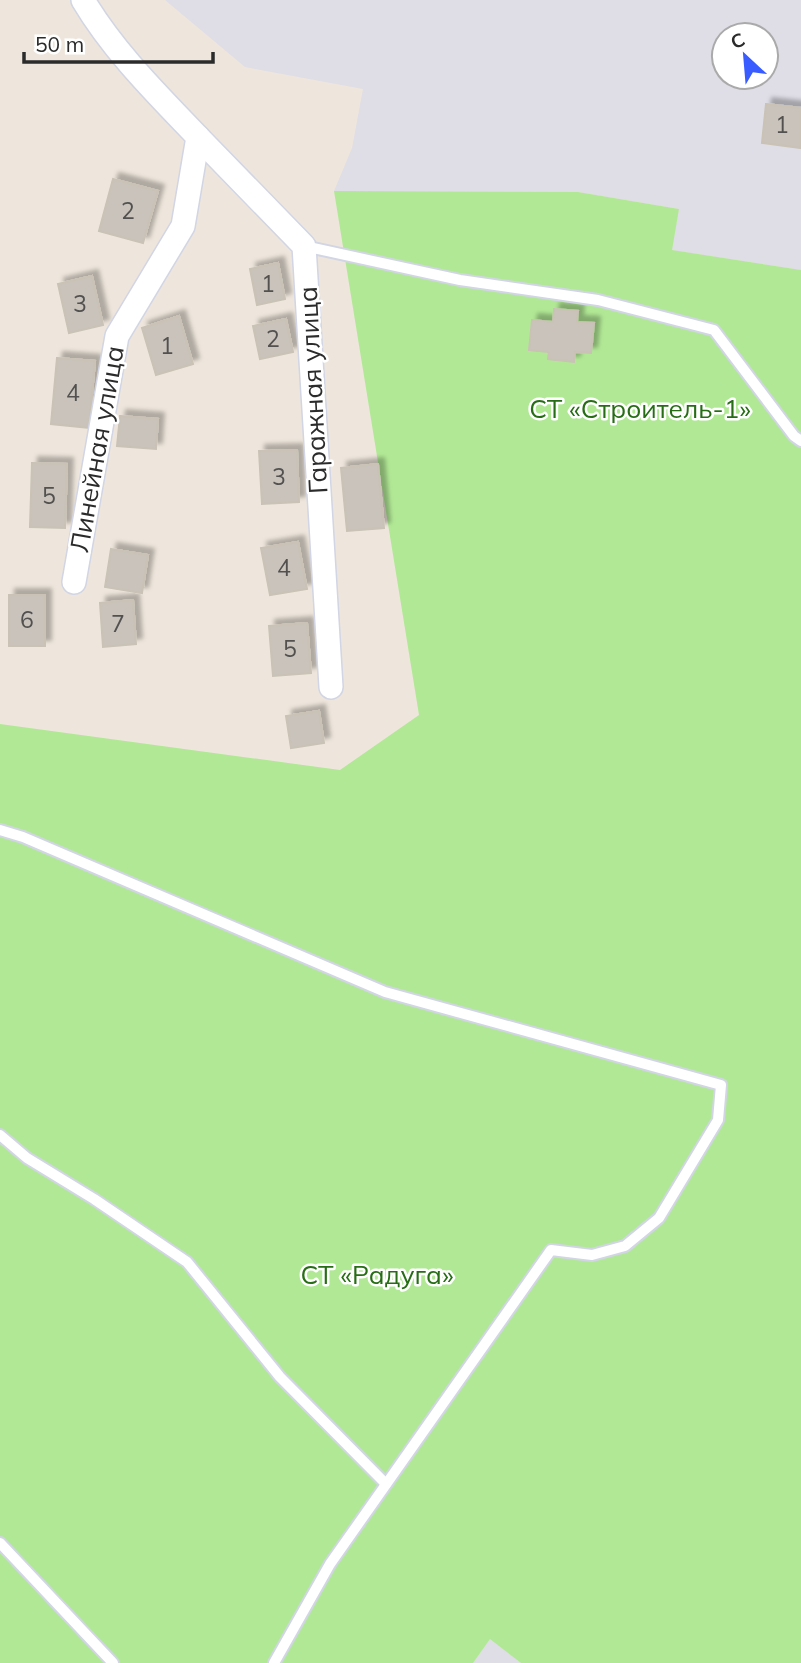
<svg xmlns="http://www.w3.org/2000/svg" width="801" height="1663" font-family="Mulish,sans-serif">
<defs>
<filter id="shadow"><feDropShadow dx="6" dy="-6" stdDeviation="2" flood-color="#0004"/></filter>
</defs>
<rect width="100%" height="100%" fill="#eee6dc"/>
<!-- industrial -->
<g fill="#dfdde6" fill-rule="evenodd">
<path d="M165,0H801V270L671,250L679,209L578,192L334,191L352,148L363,89L245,67ZM724,35H766V77H724Z"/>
<path d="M490,1638L521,1663H473Z"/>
</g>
<!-- green -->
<path fill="#b1e895" d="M334,191L578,192L679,209L672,250L801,270V1663H521L490,1639L473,1663H0V724L340,770L419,715Z"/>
<!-- building -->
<g fill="#c9c3bc" stroke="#c9c2b5" stroke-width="2" filter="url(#shadow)">
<path d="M766,104L801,108V148L762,143Z"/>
<path d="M113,179L158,191L143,243L99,231Z"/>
<path d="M278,263L285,299L257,305L250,269Z"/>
<path d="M92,276L103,325L69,333L58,284Z"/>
<path d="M554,309L578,311L577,322L594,323L591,353L575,352L574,362L548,359L549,352L529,350L532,320L553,322Z"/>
<path d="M179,316L193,364L156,375L142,328Z"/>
<path d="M286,319L293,352L260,359L253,326Z"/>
<path d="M57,358L95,361L89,428L51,424Z"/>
<path d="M120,416L158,419L156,449L117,446Z"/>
<path d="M297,450L299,502L262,504L259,451Z"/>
<path d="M32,463L67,464L65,528L30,527Z"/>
<path d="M378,464L384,528L347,531L341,468Z"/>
<path d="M298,542L307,589L270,595L261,548Z"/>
<path d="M111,549L148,555L142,593L105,587Z"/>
<rect x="9" y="595" width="36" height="51"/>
<path d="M133,600L136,644L103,647L100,603Z"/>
<path d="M307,623L311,673L273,676L269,626Z"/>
<path d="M319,711L324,743L291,748L286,716Z"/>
</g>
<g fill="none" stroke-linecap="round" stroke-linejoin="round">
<defs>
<g id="lane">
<path d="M304,246L460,280L598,300L714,330L794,436L801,441"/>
<path d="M0,830L23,837L385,992L721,1085L718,1120L659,1218L625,1246L592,1255L551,1250L330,1564L274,1663"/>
<path d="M0,1135L27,1158L94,1199L187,1262L280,1377L386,1484"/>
<path d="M0,1543L113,1663"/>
</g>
<g id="street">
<path d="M198,137L304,246L331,687"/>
<path d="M74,582L117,336L183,226L198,137C157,94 114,52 83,0"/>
</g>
</defs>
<!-- lane casing -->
<use href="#lane" stroke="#d1d5e4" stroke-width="14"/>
<!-- street casing -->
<use href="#street" stroke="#d1d5e4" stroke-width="26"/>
<!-- lane -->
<use href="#lane" stroke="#fff" stroke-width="10"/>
<!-- street -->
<use href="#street" stroke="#fff" stroke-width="23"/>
</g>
<g text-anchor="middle" stroke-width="5" stroke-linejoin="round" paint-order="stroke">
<!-- number labels -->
<g font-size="23" fill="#52514f">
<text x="782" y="133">1</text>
<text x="128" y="219">2</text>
<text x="268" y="292">1</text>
<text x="80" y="312">3</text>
<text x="273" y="347">2</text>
<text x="167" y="354">1</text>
<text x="73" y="401">4</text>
<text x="279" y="485">3</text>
<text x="49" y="504">5</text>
<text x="284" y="576">4</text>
<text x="27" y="628">6</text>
<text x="118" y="632">7</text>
<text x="290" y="657">5</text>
</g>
<!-- street labels -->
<g font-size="26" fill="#2b2b2b" stroke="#fff">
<text transform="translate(313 390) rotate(-93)" y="9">Гаражная улица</text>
<text transform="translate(97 449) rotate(-80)" y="9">Линейная улица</text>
</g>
<!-- park labels -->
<g font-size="26" fill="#276d16" stroke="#fff">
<text x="640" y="418">СТ «Строитель-1»</text>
<text x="377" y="1284">СТ «Радуга»</text>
</g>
</g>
<!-- north arrow -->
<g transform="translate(745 56) rotate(334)"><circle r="33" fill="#ffffff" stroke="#aaaaaa" stroke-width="2"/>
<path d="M0-5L12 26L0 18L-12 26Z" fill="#385cff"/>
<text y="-10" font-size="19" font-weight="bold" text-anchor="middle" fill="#2b2b2b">С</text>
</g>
<!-- scale -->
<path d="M24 52v10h189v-10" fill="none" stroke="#2b2b2b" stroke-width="3.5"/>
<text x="35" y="52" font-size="21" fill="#2b2b2b" stroke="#ffffff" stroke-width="5" paint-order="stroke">50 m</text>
</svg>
